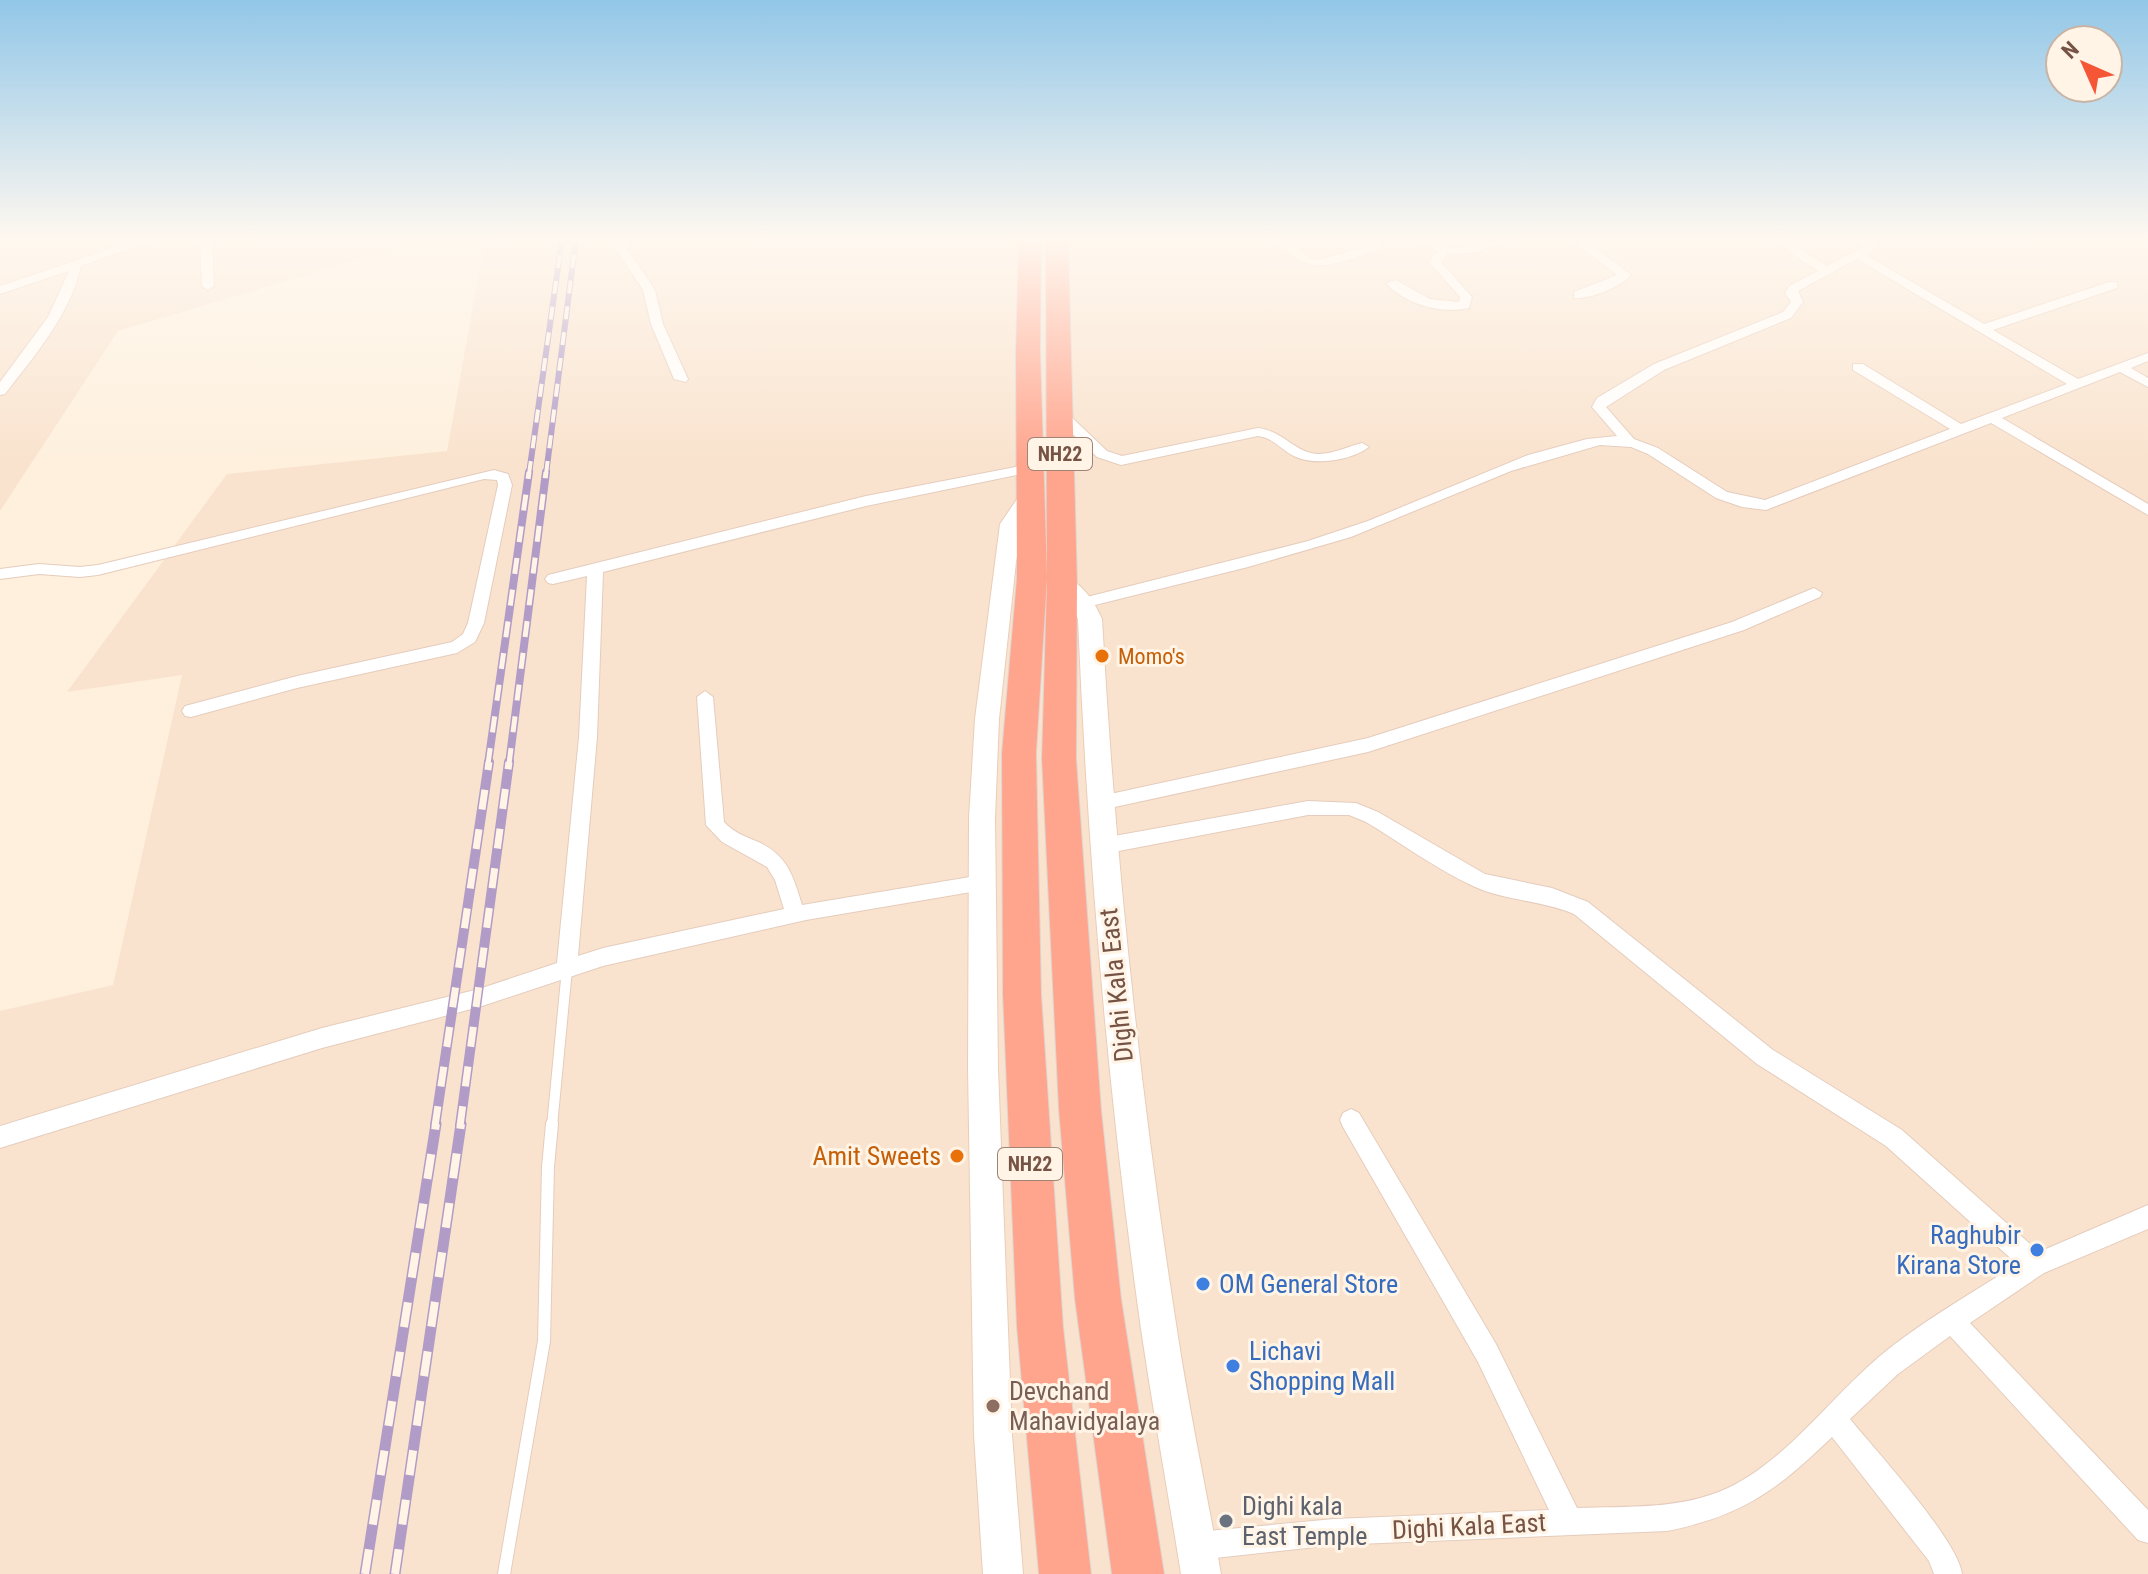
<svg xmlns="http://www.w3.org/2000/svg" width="2148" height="1574" font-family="'Roboto Condensed',sans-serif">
<rect width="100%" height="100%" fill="#fef0dd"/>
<!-- residential -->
<g fill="#f9e3ce">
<path d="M0,239H428L118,331L0,511Z"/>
<path d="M485,239H2148V1574H0V1011L113,985L182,675L67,692L227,474L447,451Z"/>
</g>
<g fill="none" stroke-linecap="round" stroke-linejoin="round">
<defs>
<path id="lane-far1" d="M552,1126L567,969"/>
<path id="lane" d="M504,1574L544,1341L548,1167L552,1124"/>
<g id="street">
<path d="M139,239H157L81,266C70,315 35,355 5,394L0,395V382L48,317L69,271L0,294V286Z"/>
<path d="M200,239H212L214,286L208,290L202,286Z"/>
<path d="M617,239H629L627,248L655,290L663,324L688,379L686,382L674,379L651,324L643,290L615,248Z"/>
<path d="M1275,239H1288L1310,259L1317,260L1369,246L1366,239H1378L1382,244L1378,250C1330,264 1314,281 1275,239Z"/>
<path d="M1417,239C1432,239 1441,247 1454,248C1474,249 1492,239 1512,239L1473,253L1447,254L1441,262L1472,297L1469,308C1441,314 1406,305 1386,283L1396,280L1430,299L1459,302L1460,297L1429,262L1437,251Z"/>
<path d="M1570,239H1584L1631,275C1619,288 1591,299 1574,298V292L1617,275Z"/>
<path d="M1770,239H1784L1827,266L1863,247L1851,239H1866L1878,247L1866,255L1984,324L2109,282H2117V288L1993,330L2078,379L2148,353V361L2131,368L2148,378V387L2120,372L2002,418L2148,504V515L1991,423L1766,510L1742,507L1716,498L1648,454L1631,447L1600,445L1511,471L1351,537L1248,567L1083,608L1075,603L1083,598L1308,541L1368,521L1528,455L1587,439L1617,436L1592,407L1597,398L1654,364L1783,312L1791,302L1785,293L1789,286L1818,271ZM1857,259L2067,384L1961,424L1863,364H1853V370L1950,429L1765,500L1727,492L1658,448L1634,439L1606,407L1664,370L1791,318L1803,302L1798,291Z"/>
<path d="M1059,409L1064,410L1107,451L1122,456L1258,428C1282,431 1291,448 1311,453C1327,457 1346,447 1362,443L1369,447C1352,460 1317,466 1296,457C1282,451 1274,438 1258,436L1121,465L1097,457L1054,416L1052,413Z"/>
<path d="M1031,464L1038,468L1036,471L866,506L603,572L597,737L578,956L603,948L784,909L775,880L767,867L722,842L706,825L697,697L705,691L713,697L724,822C733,832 744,836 756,841C787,854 793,875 802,905L982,875L989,877L992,883L989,889L806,920L603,966L479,1007L322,1048L0,1148V1126L322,1028L479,989L557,963L579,737L587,576L553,584L548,583L545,579L548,575L866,496Z"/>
<path d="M494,470L508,474L512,485L484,623L475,642L457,653L297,688L191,717L185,716L182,711L185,706L297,676L452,642L463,634L468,623L498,485L497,480L484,479L98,575L80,577L39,574L0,579V569L39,564L80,567L98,565Z"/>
<path d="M1814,588L1822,593L1820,597L1744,630L1368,752L1101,810L1095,808L1092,803L1095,798L1101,796L1368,738L1732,622Z"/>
<path d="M1308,801L1356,803L1378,812L1485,874L1552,888L1588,902L1773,1050L1902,1130L2039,1252L2148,1205V1229L2044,1273L1970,1323L2148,1510V1543L2138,1540L1950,1336L1898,1374L1850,1419C1876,1451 1958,1540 1962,1574H1934L1929,1561L1832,1437C1777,1490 1743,1516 1667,1531L1334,1545L1197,1560L1187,1556L1183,1546L1187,1536L1197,1532L1334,1519L1549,1510L1478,1362L1343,1127L1340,1120L1343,1113L1351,1109L1359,1113L1496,1344L1577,1508C1627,1506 1681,1510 1728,1488C1788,1459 1830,1398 1880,1356C1922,1321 1971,1294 2017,1264L1886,1146L1757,1064L1574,914C1541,900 1505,901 1473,886C1436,869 1401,843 1366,822L1349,815H1308L1103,854L1096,851L1094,846L1096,841L1103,838Z"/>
</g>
<g id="secondary">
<path d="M1031,487L1041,494L1022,524L1016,562L999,719L995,818L998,1068L1012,1435L1023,1574H983L974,1435L968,1068L969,818L975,719L1000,524L1024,489Z"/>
<path d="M1062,576C1082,582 1094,601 1102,619C1115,857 1140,1094 1177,1330C1189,1411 1207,1492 1221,1574H1181C1168,1492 1153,1411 1141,1329C1108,1094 1088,857 1078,619L1073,607L1051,584L1054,579Z"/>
</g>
<g id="highway">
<path d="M1019,239H1041L1040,350L1047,578L1036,753L1041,994L1063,1327L1091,1574H1039L1017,1327L1003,994L1002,753L1017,578L1016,350Z"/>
<path d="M1046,239H1068L1077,584L1076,759L1101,1110L1121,1299L1164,1574H1112L1075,1299L1059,1110L1042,759L1047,584Z"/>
</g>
</defs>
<!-- lane-far1 casing -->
<use href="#lane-far1" stroke="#e5ccbc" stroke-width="12"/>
<!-- lane casing -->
<use href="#lane" stroke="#e5ccbc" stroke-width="14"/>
<!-- street casing -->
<use href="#street" stroke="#e5ccbc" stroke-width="2"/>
<!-- secondary casing -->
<use href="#secondary" stroke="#eacdb8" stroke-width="2"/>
<!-- highway casing -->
<use href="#highway" stroke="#ded6d2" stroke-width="2"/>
<!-- lane-far1 -->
<use href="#lane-far1" stroke="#fff" stroke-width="10"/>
<!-- lane -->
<use href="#lane" stroke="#fff" stroke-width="12"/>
<!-- street -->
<use href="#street" fill="#fff" fill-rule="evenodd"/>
<!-- secondary -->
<use href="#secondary" fill="#fff" fill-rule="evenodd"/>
<!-- highway -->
<use href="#highway" fill="#ffa58e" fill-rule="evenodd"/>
<defs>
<g id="rail-far3">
<path d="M529,474L562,239"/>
<path d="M546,474L576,239"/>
</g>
<g id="rail-far2">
<path d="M488,764L529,472"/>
<path d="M509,764L546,472"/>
</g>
<g id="rail-far1">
<path d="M435,1126L489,762"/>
<path d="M460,1126L509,762"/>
</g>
<g id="rail">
<path d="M365,1574L436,1124"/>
<path d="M395,1574L461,1124"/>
</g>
</defs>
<!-- rail-far3 casing -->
<use href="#rail-far3" stroke="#b19cc7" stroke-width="6"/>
<!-- rail-far2 casing -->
<use href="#rail-far2" stroke="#b19cc7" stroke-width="8"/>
<!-- rail-far1 casing -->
<use href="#rail-far1" stroke="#b19cc7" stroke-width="10"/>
<!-- rail casing -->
<use href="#rail" stroke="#b19cc7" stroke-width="11"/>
<!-- rail-far3 -->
<use href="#rail-far3" stroke="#fff4e6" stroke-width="4" stroke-dasharray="13" stroke-linecap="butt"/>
<!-- rail-far2 -->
<use href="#rail-far2" stroke="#fff4e6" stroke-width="5" stroke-dasharray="16" stroke-linecap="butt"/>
<!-- rail-far1 -->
<use href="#rail-far1" stroke="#fff4e6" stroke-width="7" stroke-dasharray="20" stroke-linecap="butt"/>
<!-- rail -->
<use href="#rail" stroke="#fff4e6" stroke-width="8" stroke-dasharray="25" stroke-linecap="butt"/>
</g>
<!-- sky -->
<linearGradient id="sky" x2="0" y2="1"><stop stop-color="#92c7e8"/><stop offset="0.52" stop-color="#fff8f0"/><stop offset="1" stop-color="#fff8f0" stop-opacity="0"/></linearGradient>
<rect width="2148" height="460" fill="url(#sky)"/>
<!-- markers -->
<g fill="#e8710a" stroke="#fff4e6" stroke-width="3">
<circle cx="1102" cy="656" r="8"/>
<circle cx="957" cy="1156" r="8"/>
</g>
<g fill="#3f7fe0" stroke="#fff4e6" stroke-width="3">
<circle cx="2037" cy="1250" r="8"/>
<circle cx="1203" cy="1284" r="8"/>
<circle cx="1233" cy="1366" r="8"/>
</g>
<circle fill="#8d6e63" stroke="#fff4e6" stroke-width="3" cx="993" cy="1406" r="8"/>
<circle fill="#6b7280" stroke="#fff4e6" stroke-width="3" cx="1226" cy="1521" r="8"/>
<g text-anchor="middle" stroke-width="6" stroke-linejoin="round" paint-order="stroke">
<!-- shield labels -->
<g fill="#fff4e6" stroke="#9f8375" stroke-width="2">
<rect x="1028" y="438" width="64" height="32" rx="6"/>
<rect x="998" y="1148" width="64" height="32" rx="6"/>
</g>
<g font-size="20" font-weight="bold" fill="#765344">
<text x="1060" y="461">NH22</text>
<text x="1030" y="1171">NH22</text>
</g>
<!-- food labels -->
<g font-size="22" fill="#c56008" stroke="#fff4e6" text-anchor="start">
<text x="1118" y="664">Momo's</text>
</g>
<!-- near-street labels -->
<g font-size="26" fill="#765344" stroke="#fff4e6">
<text transform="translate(1116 985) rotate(-96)" y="9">Dighi Kala East</text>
<text transform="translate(1469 1526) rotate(-3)" y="9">Dighi Kala East</text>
</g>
<!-- near-food labels -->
<g font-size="26" fill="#c56008" stroke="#fff4e6" text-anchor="end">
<text x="941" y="1165">Amit Sweets</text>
</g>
<!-- near-shop labels -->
<g font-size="26" fill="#366cbe" stroke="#fff4e6" text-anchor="start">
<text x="2021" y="1244" text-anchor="end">Raghubir<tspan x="2021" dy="30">Kirana Store</tspan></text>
<text x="1219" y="1293">OM General Store</text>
<text x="1249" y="1360">Lichavi<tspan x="1249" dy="30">Shopping Mall</tspan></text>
</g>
<!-- near-education labels -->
<g font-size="26" fill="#785e54" stroke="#fff4e6" text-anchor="start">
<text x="1009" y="1400">Devchand<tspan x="1009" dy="30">Mahavidyalaya</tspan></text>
</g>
<!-- near-worship labels -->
<g font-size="26" fill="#5b616d" stroke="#fff4e6" text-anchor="start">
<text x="1242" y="1515">Dighi kala<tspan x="1242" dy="30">East Temple</tspan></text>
</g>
</g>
<!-- north arrow -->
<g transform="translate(2084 64) rotate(315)"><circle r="38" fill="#fff4e6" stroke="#c8b4a5" stroke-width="2"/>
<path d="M0-6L14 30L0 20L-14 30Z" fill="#f55636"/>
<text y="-12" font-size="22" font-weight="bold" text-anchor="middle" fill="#765344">N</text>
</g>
</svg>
